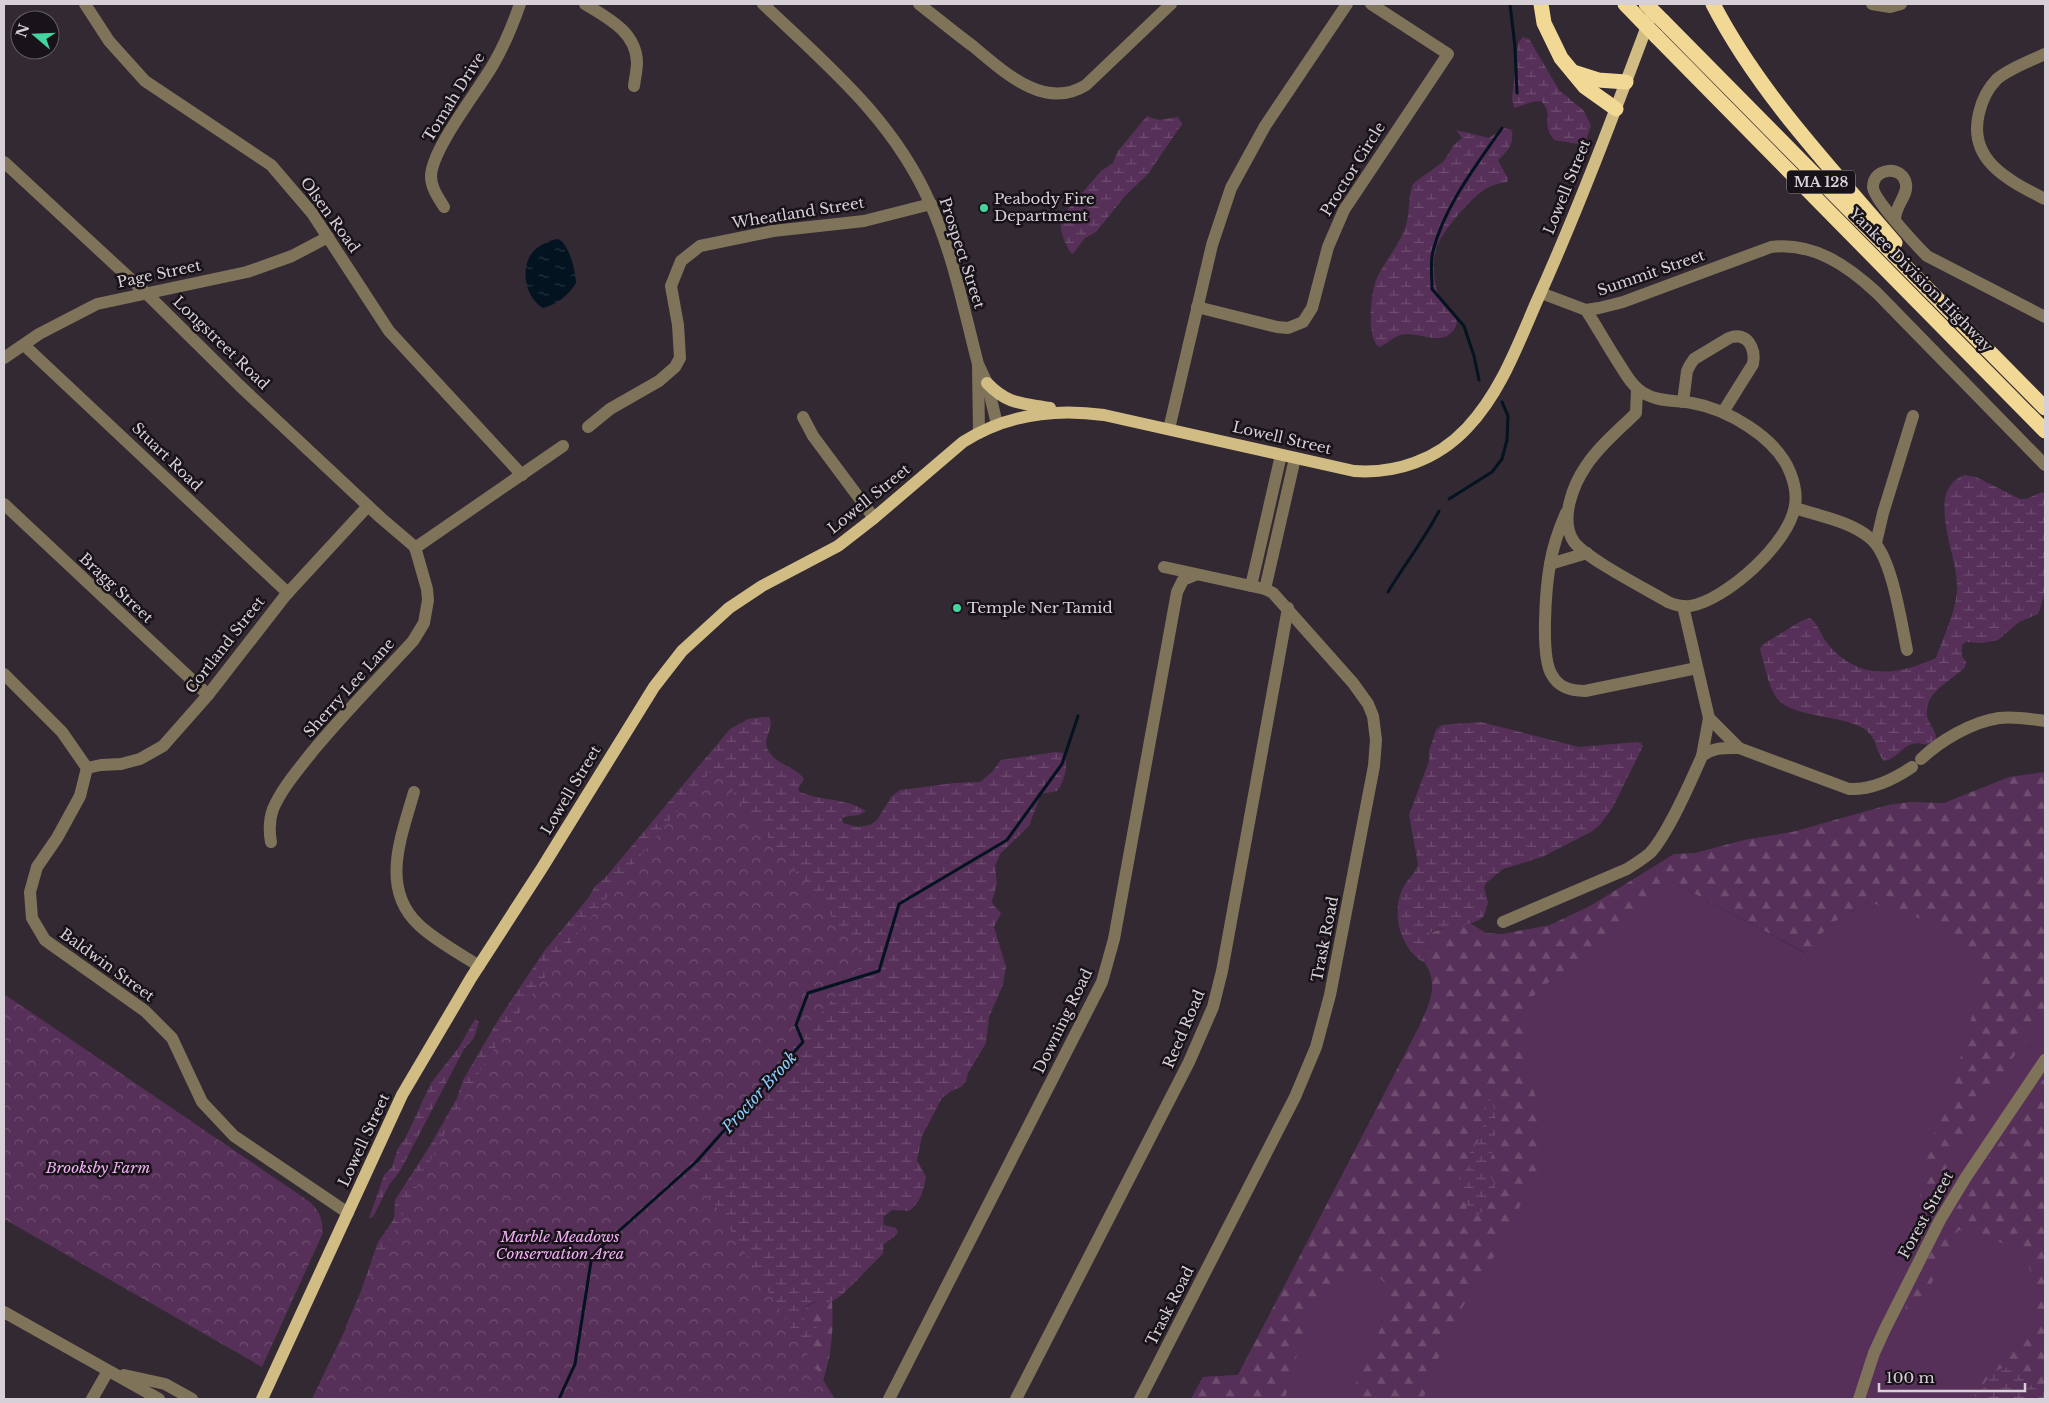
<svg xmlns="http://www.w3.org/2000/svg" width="2049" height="1403" font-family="'Libre Baskerville',serif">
<defs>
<pattern id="forest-firs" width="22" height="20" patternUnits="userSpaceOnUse" patternTransform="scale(1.25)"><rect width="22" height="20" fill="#563058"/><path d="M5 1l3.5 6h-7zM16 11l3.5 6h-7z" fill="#6e4d6f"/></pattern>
<pattern id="wetland-marsh" width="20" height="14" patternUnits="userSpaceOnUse" patternTransform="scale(1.25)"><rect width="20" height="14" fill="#563058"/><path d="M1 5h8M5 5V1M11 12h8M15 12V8" fill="none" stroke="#6e4d6f"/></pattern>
<pattern id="park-crowns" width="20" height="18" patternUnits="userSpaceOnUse" patternTransform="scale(1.25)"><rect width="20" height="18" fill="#563058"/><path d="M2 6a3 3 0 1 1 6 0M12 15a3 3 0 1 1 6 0" fill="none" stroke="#6e4d6f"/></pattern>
<pattern id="water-ripples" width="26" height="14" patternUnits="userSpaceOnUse" patternTransform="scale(1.25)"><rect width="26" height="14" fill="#031320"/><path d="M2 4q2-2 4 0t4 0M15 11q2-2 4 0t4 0" fill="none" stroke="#273440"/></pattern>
</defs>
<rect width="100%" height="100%" fill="#332933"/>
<!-- grass -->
<path fill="#563058" d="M1927,869L2045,945V1399H1191L1203,1377L1238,1375L1418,1029L1667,879L1805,953L1829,925Z"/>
<!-- forest -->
<g fill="url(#forest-firs)" fill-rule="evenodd">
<path d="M2045,772V1018L2011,1060L1921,1210L1920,1178L1925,1156L1951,1092L1982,980C1981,974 1981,967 1979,961C1963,926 1901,913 1869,902L1829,925L1806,953L1667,879L1647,910L1551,980L1530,999L1525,1044V1062L1536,1098L1543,1140L1538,1171L1491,1262L1462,1308L1439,1357L1423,1399H1353L1358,1374L1381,1328L1390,1302L1387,1285L1378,1276L1359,1273L1343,1278L1325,1293L1308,1316L1289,1382L1285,1399H1191L1203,1377L1238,1375L1418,1029C1428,1007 1440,986 1425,963L1430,933L1450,926L1470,923L1486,933L1502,934L1550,925L1590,906L1674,854L1695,853L1744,840L1792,832L1888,805L1910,802L1944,803L2009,777ZM1486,1098C1493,1119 1496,1128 1493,1151C1492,1157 1488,1163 1488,1170C1488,1177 1495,1180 1496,1187C1497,1199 1481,1216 1470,1218L1461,1189L1463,1172L1471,1163L1470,1152L1482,1136L1485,1114L1484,1102Z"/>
<path d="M2045,1077V1388C2030,1388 2026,1380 2020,1367C1994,1365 1986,1376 1978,1399H1973L1988,1371L2016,1348L2028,1329L2038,1303L2039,1294L2024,1254L2016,1249L1983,1235L1959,1230L1954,1235L1920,1308L1911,1315L1905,1311C1909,1288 1922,1269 1933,1249C1966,1189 2006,1133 2045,1077Z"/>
<path d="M822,1301H832C834,1335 831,1358 820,1390L755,1399L792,1358L812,1323L803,1318L802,1313C807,1305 813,1302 822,1301Z"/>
</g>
<!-- wetland -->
<g fill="url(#wetland-marsh)">
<path d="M1523,37L1529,39L1559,90L1584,111L1591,126L1586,140L1578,144L1554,140C1552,137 1549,133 1548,129C1545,116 1552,113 1541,101L1532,102L1514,108L1512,99L1518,43Z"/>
<path d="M1147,116L1159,120L1178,117L1182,124L1148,174L1125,196L1096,232L1085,238L1073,254L1070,252C1064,241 1058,229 1062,216L1101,171L1113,163L1118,151Z"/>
<path d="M1504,128L1512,130C1514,145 1507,151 1498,160L1508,179L1507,182C1501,183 1495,184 1489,187C1473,195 1449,224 1440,240C1435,248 1433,260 1434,270C1434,278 1436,289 1439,296C1445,306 1462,316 1455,328C1444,347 1422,333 1405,334C1393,335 1388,345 1379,347C1366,338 1371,293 1376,280C1385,260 1400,245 1406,225C1410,212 1408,199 1412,186L1415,182L1443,162L1454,145L1462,138L1456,130L1489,138Z"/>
<path d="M1965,475L1976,477L2020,499C2030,500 2037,492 2045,492V593L2038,614L2019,622L1998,640L1982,643L1966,642L1962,645V656L1966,662L1965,667C1952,681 1925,691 1927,714C1927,723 1937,730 1936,739L1929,745C1923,744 1918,742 1912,744C1902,747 1895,760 1884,761C1876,753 1877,739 1867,731C1859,724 1845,721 1835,719C1775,707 1775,709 1760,649L1762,645L1801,621L1810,618C1818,623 1821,636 1827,643C1858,681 1895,676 1936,658C1944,635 1958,608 1957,584C1957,554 1924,489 1965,475Z"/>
<path d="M764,717H769C775,728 763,737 767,748C775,766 795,765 804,779L798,789L800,792C821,801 846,798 866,811L859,815L844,817L842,819L843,823L857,827L870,825L877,820L892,796L900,790L955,783L980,782L992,772L1001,760L1056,752L1063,753C1070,764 1064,782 1057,791L1041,794L1029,826L1000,854L995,866L997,884L992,901L993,905L1001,913L994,927L1006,967L1003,985L989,1017L986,1043L968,1073L966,1081L961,1087L951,1091L942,1098L922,1136L917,1160L926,1177C924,1190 920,1203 909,1211L892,1210L883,1217L884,1225L896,1228L898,1232L896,1235L884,1244L883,1253L881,1256C869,1266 845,1296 832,1301C819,1306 813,1295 802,1313L803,1318L817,1326L814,1334L798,1345L801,1360L812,1361L813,1364L575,1399H342L346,1326L361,1291L378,1242L394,1219L395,1200L431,1144L457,1098L463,1080L500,1017L545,950L589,897L595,886L604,879L730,729L748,719Z"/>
<path d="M1481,722L1579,747L1636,742L1641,743L1643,746L1613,807L1599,826L1591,832L1542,857L1503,869L1486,883L1484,888L1488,902L1484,916C1473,928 1446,924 1430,933L1425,963C1401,950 1391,915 1402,890C1406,880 1415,875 1418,864L1409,815L1429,761V751L1436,730L1442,725Z"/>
<path d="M475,1019L479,1022L474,1038L464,1049L400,1171L389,1185L373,1217L369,1218L384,1175L392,1167L398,1148L405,1139L431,1083L459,1047Z"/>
<path d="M1486,1098L1490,1099C1499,1112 1495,1137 1492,1152C1491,1158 1488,1164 1488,1171C1489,1181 1498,1184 1495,1195C1492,1205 1479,1216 1470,1218L1461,1189L1459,1177L1471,1164L1470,1152L1482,1136L1485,1114L1484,1102Z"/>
<path d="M2008,1367C2021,1366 2023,1370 2027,1383L2038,1388H2045V1399H1978C1984,1383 1990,1370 2008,1367Z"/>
</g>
<!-- park -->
<g fill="url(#park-crowns)">
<path d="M713,768L866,959L693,1169L835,1399H312C339,1341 368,1284 397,1226C427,1166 458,1105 495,1048C561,949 638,859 713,768Z"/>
<path d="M4,994L310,1202C320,1211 324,1222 322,1235L262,1367L4,1219Z"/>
</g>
<!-- water -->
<path fill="url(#water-ripples)" d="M558,239C569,243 576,272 576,283C569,295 556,305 543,308C527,299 521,274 529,258C534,247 547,241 558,239Z"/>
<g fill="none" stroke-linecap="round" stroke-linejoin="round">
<!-- stream -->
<g stroke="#031320" stroke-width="3">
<path d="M1510,4L1515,47L1517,93"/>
<path d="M1479,380L1474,356L1464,326L1432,289C1432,277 1430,262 1433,251C1445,205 1476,166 1502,128"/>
<path d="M1449,499L1492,472L1502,459L1507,440L1508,416L1502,402"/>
<path d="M1388,592C1404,565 1424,540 1439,511"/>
<path d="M559,1399L575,1364L592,1255L696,1162L803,1042L796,1025L808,993L879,971L899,904L1007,840L1062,764L1078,716"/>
</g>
<!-- minor -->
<g stroke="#7f745a" stroke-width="12">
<path d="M85,4L109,41L145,81L271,165L312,213L389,331L522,475"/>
<path d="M585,4C608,18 636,32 637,62C637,70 635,78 634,86"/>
<path d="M763,4C828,66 893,119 930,203C953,254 964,310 978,364L987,383L997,424"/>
<path d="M919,4C937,18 955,33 974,47C1004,72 1045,111 1086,85L1171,4"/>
<path d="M1872,4L1890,7L1901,4"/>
<path d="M2045,54C2030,61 2010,68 1997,79C1988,88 1982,100 1979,113C1967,161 2010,181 2045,199"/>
<path d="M4,162L150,297L240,386L381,518L415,547L427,589L428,600L424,623L413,641C379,678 344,713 312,752C298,770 282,788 273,809C269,820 269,831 271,842"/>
<path d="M444,207C438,197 431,188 431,176C432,148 479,90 494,63C505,44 513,24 520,4"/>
<path d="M1895,220C1895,205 1908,196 1906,184C1903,165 1873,167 1873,187C1873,199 1917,246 1927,256L2045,317"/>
<path d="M1541,293L1586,310L1599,308L1623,302L1771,247C1813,242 1847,265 1877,293L2045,465"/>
<path d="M1197,307L1277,327L1288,328L1303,322L1312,308L1328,247L1344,210L1448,54L1371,4"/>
<path d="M1586,310C1597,327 1607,345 1618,362C1624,371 1629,382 1638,389C1653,402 1673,400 1692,403C1727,409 1776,437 1790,472C1794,482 1797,494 1795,505C1790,543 1726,600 1690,606C1682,607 1675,605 1668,602C1646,589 1587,559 1574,542C1559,520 1573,485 1586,466C1599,446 1620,429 1636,413L1637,389"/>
<path d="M24,345L288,593"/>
<path d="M4,358L39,334L97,304L247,272L292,256L328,237"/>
<path d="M978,366L979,432"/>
<path d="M1683,402L1687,371L1690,365L1694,359L1729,338C1747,331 1756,348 1753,364L1723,412"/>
<path d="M803,417L813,436L874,518"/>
<path d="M588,427L610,409L659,381L675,367L680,358L678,325L671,286L681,261L700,246L773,231L864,221L931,204"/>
<path d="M1169,429L1212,245L1231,188L1265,126L1347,4"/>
<path d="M4,504L208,695"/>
<path d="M1795,508C1819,516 1850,521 1870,538C1892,555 1901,622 1907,650"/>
<path d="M1566,513C1559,529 1553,546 1550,564C1546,587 1540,657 1552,675C1559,688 1571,691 1585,691L1697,668"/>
<path d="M1876,543L1883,513L1913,416"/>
<path d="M415,548L563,446"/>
<path d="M1550,564L1587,553"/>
<path d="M1251,586L1281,455"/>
<path d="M1265,589L1295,458"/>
<path d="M1683,606L1709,718L1739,748"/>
<path d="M4,674L62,732L87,768L80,796L57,838L37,867L30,892L32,918L45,940L145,1011L172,1038L202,1102L234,1136L348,1213"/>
<path d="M1702,756L1709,718"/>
<path d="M1921,759C1941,740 1972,722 1999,718C2014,716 2030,719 2045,721"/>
<path d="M87,768L101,765L121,764L140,759L163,746L208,695L285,596L368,506"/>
<path d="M414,792C402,835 379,888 419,925C436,941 459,953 479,966"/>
<path d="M1503,922L1627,869C1635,864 1643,859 1650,853C1668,834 1691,781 1702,756C1714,747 1724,748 1739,748L1849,789C1872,790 1893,780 1912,767"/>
<path d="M4,1312L159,1399"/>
<path d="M124,1375L165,1384L192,1399"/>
<path d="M92,1399L108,1371"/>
<path d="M889,1399L1102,982L1114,939L1177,592L1183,580L1195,575"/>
<path d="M1016,1399L1189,1062L1213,1007L1222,971L1288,608"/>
<path d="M1140,1399L1295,1097L1316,1047L1330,995L1374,766L1376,740L1373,716L1368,704L1353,683L1273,593L1265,589L1164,567"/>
<path d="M1859,1399L1874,1353L1885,1329L1940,1220L1966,1177L2045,1060"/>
</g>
<!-- major -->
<g stroke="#d1bc84" stroke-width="12">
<path d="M987,383C1008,405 1022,403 1050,408"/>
<path d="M262,1399L402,1095L471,978L542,868L654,687L682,651L729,608L762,586L838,546L874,518L963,442C1007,414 1054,408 1104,415L1354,471C1396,474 1437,460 1467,428C1500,393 1517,347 1536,303C1578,210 1614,114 1650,18"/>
</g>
<!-- highway -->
<g stroke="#f2d895" stroke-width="15">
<path d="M1541,4L1544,23L1561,58L1585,87L1616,109"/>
<path d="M1713,4C1759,93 1830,167 1895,243"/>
<path d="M1663,21L2045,408"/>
<path d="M1657,37L2045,431"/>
<path d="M1573,72L1598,80L1626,82"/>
</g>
<!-- highway-bridge -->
<g stroke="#f2d895" stroke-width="15">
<path d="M1625,4L1657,37"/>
<path d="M1646,4L1663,21"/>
</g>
</g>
<!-- markers -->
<g fill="#43d4a0" stroke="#181318" stroke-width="2">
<circle cx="984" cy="208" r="5"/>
<circle cx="957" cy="608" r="5"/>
</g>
<g text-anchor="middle" stroke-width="5" stroke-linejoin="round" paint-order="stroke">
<!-- shield labels -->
<rect fill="#181318" stroke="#9e979e" stroke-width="1" x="1787" y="170.5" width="68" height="23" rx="4"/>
<g font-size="14" font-weight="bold" fill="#d7d0d7">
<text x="1821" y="187">MA 128</text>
</g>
<!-- street labels -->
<g font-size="15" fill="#d7d0d7" stroke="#181318">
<text transform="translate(454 97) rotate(-58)" y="5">Tomah Drive</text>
<text transform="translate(1353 169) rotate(-58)" y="5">Proctor Circle</text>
<text transform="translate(1567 187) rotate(-68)" y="5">Lowell Street</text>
<text transform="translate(798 213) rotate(-9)" y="5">Wheatland Street</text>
<text transform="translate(330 215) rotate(54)" y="5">Olsen Road</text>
<text transform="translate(962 253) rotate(72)" y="5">Prospect Street</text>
<text transform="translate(1651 273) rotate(-19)" y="5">Summit Street</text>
<text transform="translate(159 274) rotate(-12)" y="5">Page Street</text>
<text transform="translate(1921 280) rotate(45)" y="5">Yankee Division Highway</text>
<text transform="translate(221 343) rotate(44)" y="5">Longstreet Road</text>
<text transform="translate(1282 438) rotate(13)" y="5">Lowell Street</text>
<text transform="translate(167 457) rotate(44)" y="5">Stuart Road</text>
<text transform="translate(869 499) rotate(-39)" y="5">Lowell Street</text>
<text transform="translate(116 588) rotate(43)" y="5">Bragg Street</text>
<text transform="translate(225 645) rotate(-52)" y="5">Cortland Street</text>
<text transform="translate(349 688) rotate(-48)" y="5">Sherry Lee Lane</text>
<text transform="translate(571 790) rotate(-59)" y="5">Lowell Street</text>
<text transform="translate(1325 939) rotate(-79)" y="5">Trask Road</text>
<text transform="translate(107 965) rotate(36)" y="5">Baldwin Street</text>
<text transform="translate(1063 1021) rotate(-64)" y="5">Downing Road</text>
<text transform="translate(1184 1029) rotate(-67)" y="5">Reed Road</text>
<text transform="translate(364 1140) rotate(-65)" y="5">Lowell Street</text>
<text transform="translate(1926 1215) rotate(-61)" y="5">Forest Street</text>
<text transform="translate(1170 1306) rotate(-63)" y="5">Trask Road</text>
</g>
<!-- poi labels -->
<g font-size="15" fill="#d7d0d7" stroke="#181318" text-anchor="start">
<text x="994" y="204">Peabody Fire<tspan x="994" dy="17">Department</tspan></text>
<text x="967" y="613">Temple Ner Tamid</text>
</g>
<!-- park labels -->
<g font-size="15" font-style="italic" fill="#f3b0f7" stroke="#181318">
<text x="98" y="1173">Brooksby Farm</text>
<text x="560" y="1242">Marble Meadows<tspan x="560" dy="17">Conservation Area</tspan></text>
</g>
<!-- water labels -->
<g font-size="16" font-style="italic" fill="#8bcbfc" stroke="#181318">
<text transform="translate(759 1092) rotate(-48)" y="6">Proctor Brook</text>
</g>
</g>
<!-- border -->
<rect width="2049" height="1403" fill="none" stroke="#d7d0d7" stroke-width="10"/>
<!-- north arrow -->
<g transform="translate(35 35) rotate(289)"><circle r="24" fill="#181318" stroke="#645f64"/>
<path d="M0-4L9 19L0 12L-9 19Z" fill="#43d4a0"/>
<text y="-8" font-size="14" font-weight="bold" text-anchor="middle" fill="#d7d0d7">N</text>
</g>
<!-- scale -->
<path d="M1879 1383v8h146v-8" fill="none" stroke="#d7d0d7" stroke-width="2.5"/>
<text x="1886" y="1383" font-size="15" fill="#d7d0d7" stroke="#181318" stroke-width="4" paint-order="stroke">100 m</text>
</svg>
